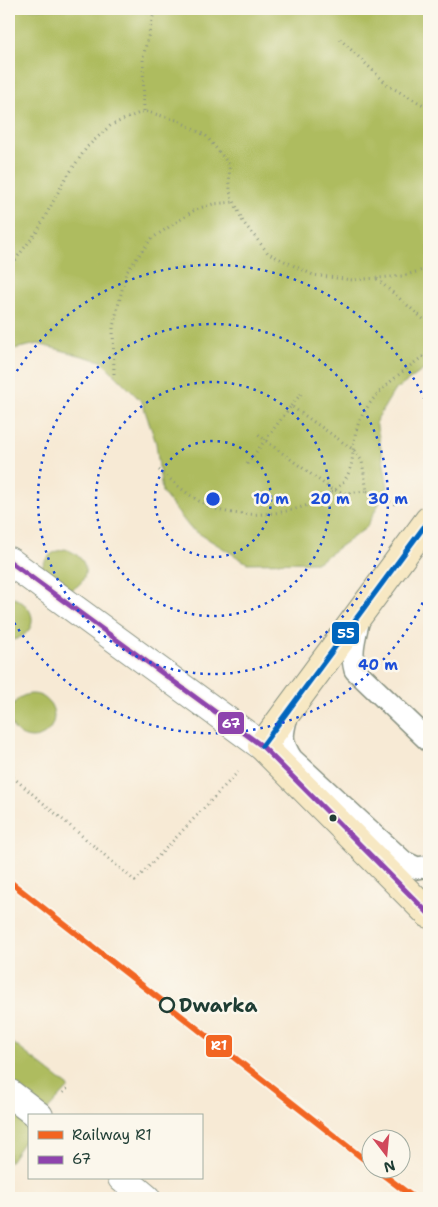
<svg xmlns="http://www.w3.org/2000/svg" width="438" height="1207" font-family="'Shantell Sans',sans-serif">
<rect width="100%" height="100%" fill="#fbf7ec"/>
<filter id="ink" filterUnits="userSpaceOnUse"><feTurbulence type="fractalNoise" baseFrequency=".02" numOctaves="2"/><feDisplacementMap in="SourceGraphic" scale="10" xChannelSelector="R" yChannelSelector="G"/><feConvolveMatrix kernelMatrix="1 2 1 2 8 2 1 2 1" color-interpolation-filters="sRGB"/></filter>
<filter id="wash" filterUnits="userSpaceOnUse"><feTurbulence type="fractalNoise" baseFrequency=".0096" numOctaves="4" result="noise"/><feDisplacementMap in="SourceGraphic" scale="20" xChannelSelector="R" yChannelSelector="G"/><feGaussianBlur stdDeviation="1.12" result="paint"/><feColorMatrix in="noise" values="0 0 0 0 0 0 0 0 0 0 0 0 0 0 0 0 0 1.4 0 .05"/><feComposite in="paint" operator="in"/></filter>
<g filter="url(#wash)">
<rect width="100%" height="100%" fill="#f7ead5"/>
<!-- green -->
<g fill="#aebc5e" stroke="#667c49">
<path d="M9,9H429V366L394,391L376,421L388,487L366,528L318,562L247,563L190,528L162,492L156,443L142,402L101,361L38,344L9,350Z"/>
<path d="M65,549C94,558 91,587 62,593L41,570C45,557 51,552 65,549Z"/>
<path d="M11,597C40,606 39,636 9,641V598Z"/>
<circle cx="32" cy="716" r="22"/>
<path d="M9,1040L69,1087L42,1116H29V1134L9,1163Z"/>
</g>
</g>
<g filter="url(#ink)">
<g fill="none" stroke-linecap="round" stroke-linejoin="round">
<defs>
<g id="lane">
<path d="M359,619C355,637 350,652 355,670L429,741"/>
<path d="M288,712C283,732 279,740 292,759L404,862L417,868L429,866"/>
</g>
<g id="street">
<path d="M9,561L262,746"/>
<path d="M9,1093L39,1116"/>
<path d="M122,1178L146,1198"/>
</g>
<path id="secondary" d="M429,520L262,746L429,914"/>
</defs>
<!-- lane casing -->
<use href="#lane" stroke="#8b9484" stroke-width="24"/>
<!-- street casing -->
<use href="#street" stroke="#8b9484" stroke-width="30"/>
<!-- secondary casing -->
<use href="#secondary" stroke="#8b9484" stroke-width="30"/>
<!-- path -->
<g stroke="#8b9484" stroke-width="3" stroke-dasharray="1 4" stroke-linecap="butt">
<path d="M340,39L389,86L429,108"/>
<path d="M144,111L143,57L155,9"/>
<path d="M9,268L38,230L64,181L87,147L111,125L144,111L177,120L206,136L229,164L230,192L243,222L268,253L313,275L352,280L403,276L429,268"/>
<path d="M377,279L429,324"/>
<path d="M114,374L113,327L126,273L151,239L196,209L213,204L234,202"/>
<path d="M291,406L301,394"/>
<path d="M247,464L291,406L354,450L362,461L367,491L345,493L331,489L266,441L258,434"/>
<path d="M159,470C176,484 194,501 215,509C251,521 318,513 343,482C356,466 351,449 356,431C366,395 401,373 429,352"/>
<path d="M367,491L398,505"/>
<path d="M9,774L135,881L238,772"/>
<path d="M63,1093L69,1087"/>
</g>
<!-- lane -->
<use href="#lane" stroke="#fff" stroke-width="21"/>
<!-- street -->
<use href="#street" stroke="#fff" stroke-width="28"/>
<!-- secondary -->
<use href="#secondary" stroke="#f7e8c3" stroke-width="28"/>
<defs>
<path id="bus-1" d="M9,561L262,746L429,914"/>
<path id="bus-2" d="M262,746L429,520"/>
</defs>
<!-- bus-1 casing -->
<use href="#bus-1" stroke="#fbf7ec" stroke-width="9"/>
<!-- bus-2 casing -->
<use href="#bus-2" stroke="#fbf7ec" stroke-width="9"/>
<!-- bus-1 -->
<use href="#bus-1" stroke="#8e44ad" stroke-width="5"/>
<!-- bus-2 -->
<use href="#bus-2" stroke="#0065bd" stroke-width="5"/>
<defs>
<g id="rail-1">
<path d="M9,881L370,1164"/>
<path d="M377,1170L414,1198"/>
</g>
</defs>
<!-- rail-1 casing -->
<use href="#rail-1" stroke="#fbf7ec" stroke-width="10"/>
<!-- rail-1 -->
<use href="#rail-1" stroke="#f26522" stroke-width="6"/>
</g>
</g>
<!-- distance rings -->
<g fill="none" stroke="#1d4ed8" stroke-width="2.5" stroke-dasharray="2.5 5">
<circle cx="213" cy="499" r="58"/>
<circle cx="213" cy="499" r="117"/>
<circle cx="213" cy="499" r="175"/>
<path d="M429 589A234 234 0 0 1 9 614M9 384A234 234 0 0 1 429 409"/>
</g>
<!-- markers -->
<circle fill="#1f3d34" stroke="#fbf7ec" stroke-width="2" cx="333" cy="818" r="4.5"/>
<circle fill="#fbf7ec" stroke="#1f3d34" stroke-width="2.5" cx="167" cy="1005" r="7"/>
<g text-anchor="middle" stroke-width="5" stroke-linejoin="round" paint-order="stroke">
<!-- stop labels -->
<g font-size="19" font-weight="bold" fill="#1f3d34" stroke="#fbf7ec" text-anchor="start">
<text x="179" y="1012">Dwarka</text>
</g>
</g>
<circle cx="213" cy="499" r="8" fill="#1d4ed8" stroke="#fbf7ec" stroke-width="2.5"/>
<g font-size="15" text-anchor="middle" font-weight="bold" fill="#1d4ed8" stroke="#fbf7ec" stroke-width="5" stroke-linejoin="round" paint-order="stroke">
<text x="271" y="504">10 m</text>
<text x="330" y="504">20 m</text>
<text x="388" y="504">30 m</text>
<text x="378" y="670">40 m</text>
</g>
<g stroke="#fbf7ec" stroke-width="2">
<rect x="331" y="621" width="29" height="24" rx="5" fill="#0065bd"/>
<rect x="217" y="711" width="28" height="24" rx="5" fill="#8e44ad"/>
<rect x="205" y="1034" width="28" height="24" rx="5" fill="#f26522"/>
</g>
<g font-size="14" text-anchor="middle" font-weight="bold" fill="#fff">
<text x="346" y="638">55</text>
<text x="231" y="728">67</text>
<text x="219" y="1050">R1</text>
</g>
<!-- margin -->
<rect width="438" height="1207" fill="none" stroke="#fbf7ec" stroke-width="30"/>
<!-- legend -->
<rect x="28" y="1114" width="175" height="65" fill="#fbf7ec" stroke="#a3ada2"/>
<rect x="38" y="1131" width="25" height="8" fill="#f26522" stroke="#a3ada2"/>
<text x="72" y="1140" font-size="15" fill="#1f3d34">Railway R1</text>
<rect x="38" y="1156" width="25" height="8" fill="#8e44ad" stroke="#a3ada2"/>
<text x="72" y="1164" font-size="15" fill="#1f3d34">67</text>
<!-- north arrow -->
<g transform="translate(386 1154) rotate(164)"><circle r="24" fill="#fbf7ec" stroke="#a3ada2"/>
<path d="M0-4L9 19L0 12L-9 19Z" fill="#d1495b"/>
<text y="-8" font-size="14" font-weight="bold" text-anchor="middle" fill="#1f3d34">N</text>
</g>
</svg>
